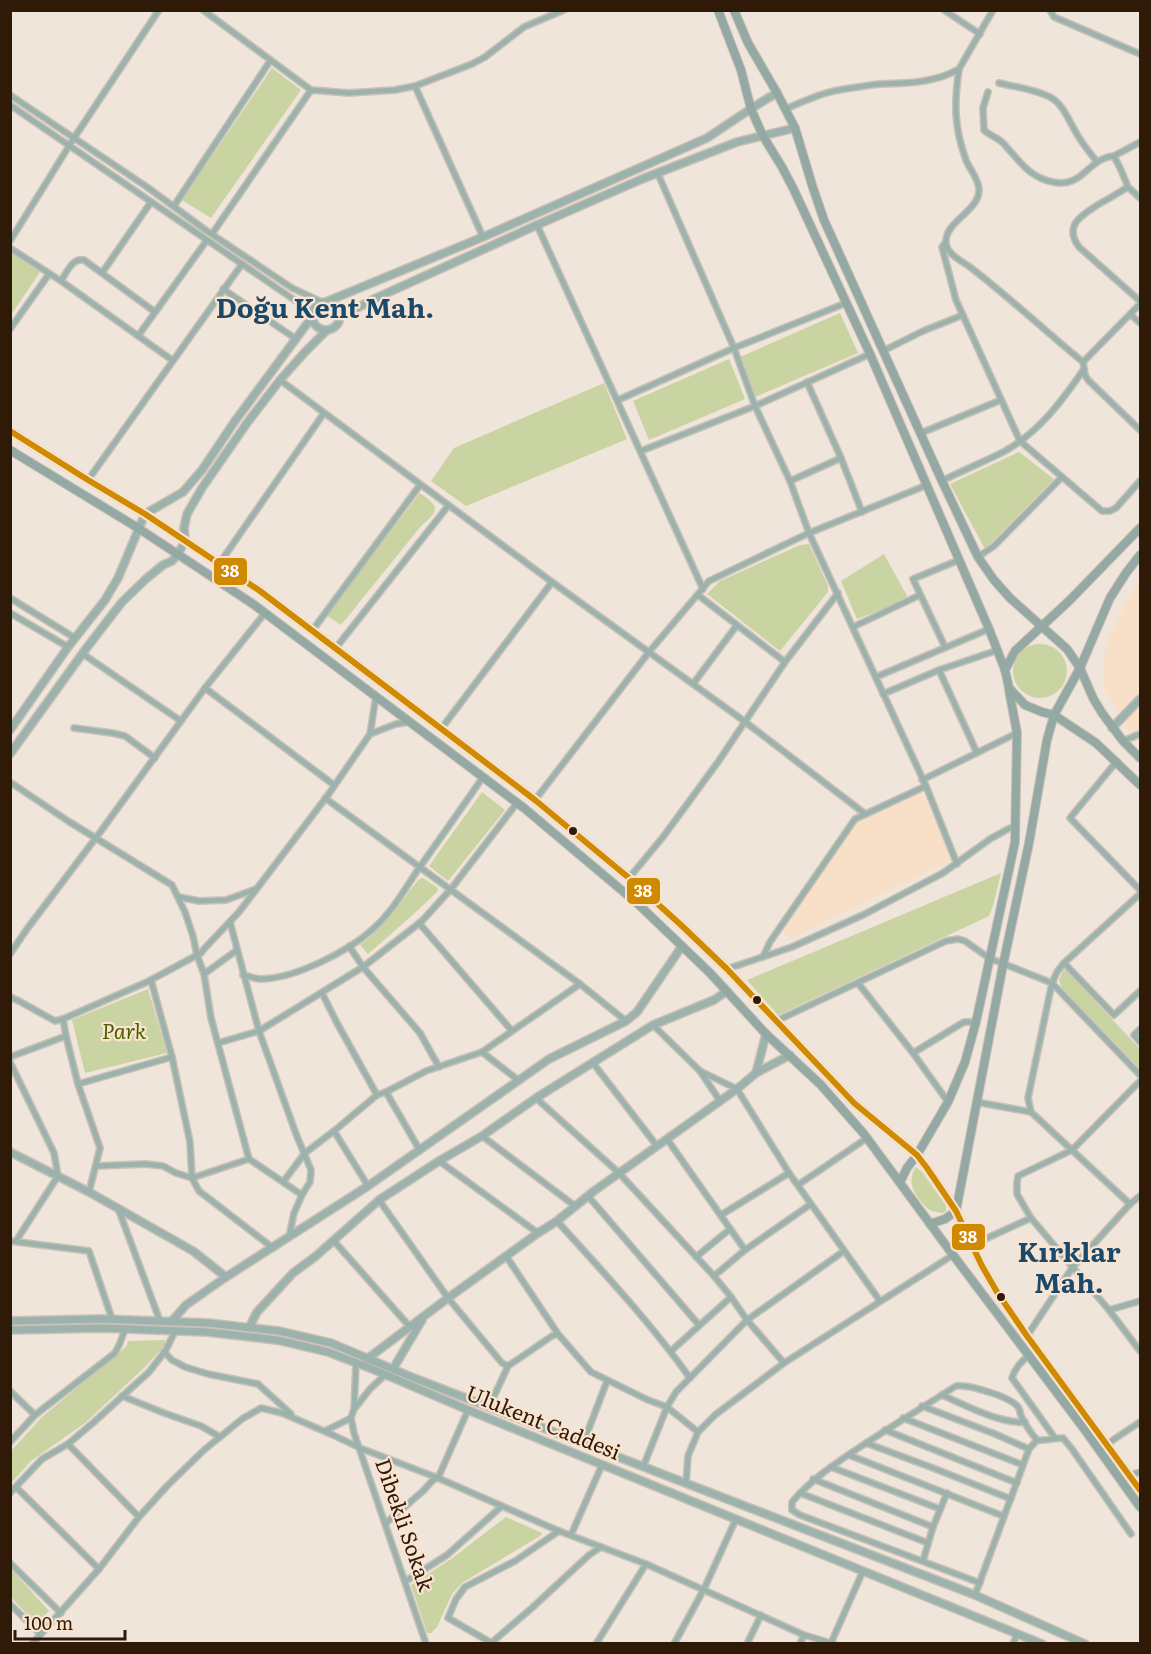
<svg xmlns="http://www.w3.org/2000/svg" width="1151" height="1654" font-family="Literata,serif">
<rect width="100%" height="100%" fill="#f0e5da"/>
<!-- built -->
<g fill="#f8dfc8">
<path d="M1140,582V746L1134,739L1104,689L1105,645L1133,590Z"/>
<path d="M921,791L951,856V861L789,939L782,930L859,820Z"/>
</g>
<!-- green -->
<g fill="#cad3a2">
<path d="M272,68L301,90L211,218L182,200Z"/>
<path d="M13,254L40,272L11,315L10,258Z"/>
<path d="M840,313L858,353L755,397L740,357Z"/>
<path d="M729,359L745,399L649,440L633,401Z"/>
<path d="M604,383L627,439L466,506L431,481L454,448Z"/>
<path d="M1019,452L1054,479L985,549L950,484Z"/>
<path d="M420,493C440,508 440,509 421,526L341,625L326,615Z"/>
<path d="M809,544L828,586V592L780,651L707,594L720,581L800,545Z"/>
<path d="M884,554L907,596L901,602L857,619L841,581Z"/>
<circle cx="1040" cy="671" r="27"/>
<path d="M482,792L505,810L448,881L429,866Z"/>
<path d="M1001,873L993,906L989,916L783,1013L778,1015L747,980Z"/>
<path d="M423,878L438,888L437,892L417,911L368,954L360,945C385,928 400,902 419,879Z"/>
<path d="M1066,970L1140,1049V1069L1062,988L1059,980L1063,971Z"/>
<path d="M148,989L167,1053L85,1073L72,1020Z"/>
<path d="M916,1167L922,1172L946,1206V1211L943,1213L931,1211C918,1201 904,1183 916,1167Z"/>
<path d="M165,1340L166,1344L145,1367L85,1423L31,1461L11,1483V1451L42,1417L126,1347L128,1341Z"/>
<path d="M506,1517L542,1533L540,1536L462,1583L452,1594L437,1627L431,1633H427L411,1585L451,1559Z"/>
<path d="M11,1569L49,1611L36,1624L11,1597Z"/>
</g>
<g fill="none" stroke-linecap="round" stroke-linejoin="round">
<defs>
<g id="minor">
<path d="M203,10L311,90L349,93L395,90L415,86L472,64L485,57L524,27L564,10"/>
<path d="M944,10L980,34"/>
<path d="M1050,10L1054,17L1140,54"/>
<path d="M959,69C954,104 954,127 966,160C970,170 978,178 979,189C980,211 945,221 946,242C946,254 962,261 970,267C1009,297 1045,331 1083,362L1085,375L1088,380L1140,430"/>
<path d="M999,83C1015,87 1034,89 1050,97C1065,105 1070,125 1080,139C1085,147 1091,154 1097,162"/>
<path d="M415,86L483,237"/>
<path d="M988,92L983,108L984,130C990,136 997,137 1003,143C1018,159 1029,178 1053,182C1063,184 1070,183 1079,177C1091,168 1099,157 1114,156L1121,170L1128,187L1140,198"/>
<path d="M10,95L147,187L207,231L292,288L322,302"/>
<path d="M10,105L312,312"/>
<path d="M785,109C803,102 820,93 839,90C852,88 867,85 881,84C907,83 935,83 959,69L993,10"/>
<path d="M1114,156L1140,142"/>
<path d="M658,174L734,348L755,406L790,481L809,533L926,786L957,864"/>
<path d="M1128,187C1118,193 1109,199 1099,204C1082,215 1063,225 1079,247L1140,301"/>
<path d="M174,206L270,61"/>
<path d="M537,225L703,589"/>
<path d="M212,234L311,90"/>
<path d="M10,241L74,138L159,10"/>
<path d="M945,243L942,247L956,300L1020,441L1102,511H1110L1116,508L1140,481"/>
<path d="M10,248L61,281L172,360"/>
<path d="M102,273L151,202"/>
<path d="M61,281C67,272 72,258 84,260L155,312"/>
<path d="M223,289L296,339"/>
<path d="M1131,315L1140,323"/>
<path d="M10,329L49,274"/>
<path d="M138,336L207,240"/>
<path d="M883,351L923,331L963,315"/>
<path d="M1083,362L1140,304"/>
<path d="M280,380L552,582L744,721L864,813"/>
<path d="M807,382L841,458L862,512"/>
<path d="M618,400L734,348L846,303"/>
<path d="M921,433L1001,400"/>
<path d="M641,451L755,406L870,354"/>
<path d="M88,480L242,264"/>
<path d="M790,481L841,458"/>
<path d="M942,481C963,470 984,462 1005,451C1039,432 1062,401 1084,369"/>
<path d="M978,557L994,546L1062,477"/>
<path d="M219,564L324,413"/>
<path d="M698,595L785,662"/>
<path d="M10,598L75,638"/>
<path d="M10,613L68,647"/>
<path d="M853,627L920,595"/>
<path d="M312,631L420,485"/>
<path d="M945,647L913,579L959,560"/>
<path d="M335,649L448,506"/>
<path d="M83,654L181,721"/>
<path d="M939,670L977,753"/>
<path d="M876,677L989,629"/>
<path d="M693,684L737,625"/>
<path d="M205,688L334,785"/>
<path d="M883,694L939,670L998,650"/>
<path d="M74,728L112,733L125,736L155,758"/>
<path d="M441,729L552,582"/>
<path d="M370,734L396,724L410,722"/>
<path d="M1123,741L1140,734"/>
<path d="M1117,761L1070,818L1140,890"/>
<path d="M922,780L1017,733"/>
<path d="M10,782L68,821L172,885L185,912L193,936L197,955L204,974"/>
<path d="M325,798L580,984L626,1021"/>
<path d="M535,800L649,652L709,581L809,533L927,485"/>
<path d="M629,878L663,837L718,762L785,662L838,593"/>
<path d="M179,897L199,901L226,900L256,889"/>
<path d="M230,922L259,1031L296,1134L311,1170L310,1182L302,1195L294,1213L289,1237"/>
<path d="M419,923L512,1031"/>
<path d="M349,946L363,967L420,1033L439,1067"/>
<path d="M10,954L27,929L101,831L205,688L265,613"/>
<path d="M763,957L770,942L855,819L926,786"/>
<path d="M1064,963L1114,1015L1140,991"/>
<path d="M727,969L792,947L863,915L943,873L990,839L1008,829L1016,826"/>
<path d="M243,975C249,976 255,979 261,979C294,979 349,951 373,929C391,913 404,891 417,871C439,840 461,809 483,777"/>
<path d="M151,980L172,1057L190,1142L192,1178L199,1191L273,1248"/>
<path d="M858,983L913,1053L948,1102"/>
<path d="M322,993L337,1023L377,1095"/>
<path d="M10,997L19,1001L55,1021L63,1019L147,982L201,953L204,949L239,912L328,795L370,734L376,696"/>
<path d="M63,1019L66,1036L78,1084L100,1148L89,1192"/>
<path d="M776,1021L946,941L958,939L965,941L989,958L1052,983L1140,1075"/>
<path d="M653,1025L700,1071L720,1101"/>
<path d="M1140,1029L1134,1035L1140,1042"/>
<path d="M218,1043L259,1031L363,967L422,921L451,889L517,803"/>
<path d="M482,1052L518,1080"/>
<path d="M913,1053L964,1022H976"/>
<path d="M10,1057L66,1036"/>
<path d="M10,1062L54,1153L58,1176L16,1241"/>
<path d="M593,1063L657,1146"/>
<path d="M700,1071L737,1089L789,1173L880,1301"/>
<path d="M1140,1081L1072,1150L1018,1176L1017,1183V1194L1031,1218L1109,1310L1140,1351"/>
<path d="M78,1084L172,1057"/>
<path d="M386,1092L419,1149"/>
<path d="M536,1098L619,1173L714,1276L731,1297L747,1320L784,1363L953,1255"/>
<path d="M976,1102L1031,1112"/>
<path d="M334,1131L368,1186"/>
<path d="M482,1136L575,1206"/>
<path d="M667,1139L745,1250"/>
<path d="M249,1159L302,1195"/>
<path d="M439,1161L538,1233"/>
<path d="M97,1166L146,1164L163,1166L176,1173L192,1178L249,1159L211,1018L204,974L237,950"/>
<path d="M283,1182L305,1153L334,1131L377,1095L386,1092L426,1071L482,1052L580,984"/>
<path d="M798,1185L867,1138"/>
<path d="M588,1196L699,1325"/>
<path d="M379,1200L448,1298L502,1363L508,1366L552,1336L558,1334"/>
<path d="M1130,1204L1031,1112L1028,1098L1052,983L1057,972L1064,963L1140,894"/>
<path d="M118,1208L160,1321"/>
<path d="M721,1215L789,1173"/>
<path d="M557,1221C603,1272 650,1322 690,1378"/>
<path d="M10,1241L89,1251L112,1319"/>
<path d="M334,1241L410,1327"/>
<path d="M972,1245L1031,1218"/>
<path d="M506,1256L558,1334L591,1372L648,1400L667,1407L676,1392L747,1320L844,1251"/>
<path d="M696,1257L730,1229"/>
<path d="M714,1276L745,1250L811,1204"/>
<path d="M1109,1310L1140,1301"/>
<path d="M1027,1336L1072,1268L1130,1204L1140,1196"/>
<path d="M671,1351L731,1297"/>
<path d="M164,1352L172,1360L185,1367L208,1374L258,1384L291,1414"/>
<path d="M1029,1355C1021,1362 1015,1368 1012,1378L1055,1438"/>
<path d="M10,1391L35,1415"/>
<path d="M942,1395C965,1405 1000,1424 1025,1422"/>
<path d="M122,1396L164,1413L201,1426L220,1437"/>
<path d="M922,1406L995,1434L1029,1449"/>
<path d="M489,1407L508,1366"/>
<path d="M355,1408L370,1389L385,1375"/>
<path d="M351,1418L354,1433L426,1644"/>
<path d="M903,1418L1023,1465"/>
<path d="M885,1430L1017,1483"/>
<path d="M325,1431L351,1418L354,1409L356,1364"/>
<path d="M698,1432L715,1415L784,1363"/>
<path d="M10,1442L35,1415L115,1353L120,1343L125,1329"/>
<path d="M866,1443L933,1468L1011,1499"/>
<path d="M68,1444L139,1517"/>
<path d="M583,1444L607,1381"/>
<path d="M1107,1444L1140,1422"/>
<path d="M849,1455L1003,1516"/>
<path d="M643,1467L667,1407L698,1432L688,1456L686,1484"/>
<path d="M831,1467L940,1509"/>
<path d="M1130,1475L1140,1472"/>
<path d="M813,1479L933,1527"/>
<path d="M16,1487L99,1569"/>
<path d="M10,1493L42,1459L68,1444L94,1422L149,1372L166,1350L175,1331"/>
<path d="M800,1493L928,1543"/>
<path d="M386,1523L423,1491L433,1480L438,1478L468,1410"/>
<path d="M571,1535L602,1465"/>
<path d="M923,1561L933,1527L947,1493"/>
<path d="M10,1563L61,1613"/>
<path d="M406,1581L447,1555L502,1506"/>
<path d="M980,1583L800,1515L792,1510V1502C811,1480 833,1465 857,1449C890,1427 923,1407 956,1386C968,1384 1011,1397 1018,1407C1020,1409 1020,1413 1021,1416C1025,1424 1031,1433 1037,1440"/>
<path d="M975,1595L1029,1449L1037,1440C1046,1441 1054,1438 1063,1438L1072,1449L1131,1534"/>
<path d="M10,1604L40,1634"/>
<path d="M490,1642L448,1618L456,1599L465,1587L515,1561L559,1531"/>
<path d="M831,1643L863,1571"/>
<path d="M32,1644L99,1569L139,1517L167,1486L204,1450L242,1419L261,1408L282,1413L333,1435L360,1448L438,1478L559,1531L646,1564L804,1635L834,1644"/>
<path d="M490,1644L533,1607L589,1555L601,1547"/>
<path d="M596,1644L646,1564"/>
<path d="M674,1644L704,1589L736,1519"/>
<path d="M747,1644L761,1615"/>
<path d="M800,1644L804,1635"/>
<path d="M1013,1644L1017,1634"/>
</g>
<g id="tertiary">
<path d="M328,301L483,237L707,138C730,123 753,106 777,93"/>
<circle cx="326" cy="316" r="14"/>
<path d="M340,317L374,299L537,225L642,179L737,142L795,128"/>
<path d="M1112,728L1140,699"/>
<path d="M10,730L68,647L105,600L118,578L145,514L183,492L202,470L235,421L312,317"/>
<path d="M10,754L85,650L122,602L147,578L163,565L172,561L178,554L185,541L184,528L187,514L202,488L247,423L280,380L305,352L327,330"/>
<path d="M756,1073L766,1034"/>
<path d="M10,1152L89,1192L193,1251L226,1277"/>
<path d="M10,1321L102,1319L208,1323L279,1331L331,1343L414,1378L975,1595L1085,1644"/>
<path d="M171,1322L186,1305L226,1277L368,1186L549,1059L626,1021L637,1012L682,946"/>
<path d="M249,1328L257,1312L293,1273L316,1256L379,1200L439,1161L482,1136L536,1098L653,1025L714,1000L727,991"/>
<path d="M10,1330L102,1328L207,1332L277,1340L328,1352L370,1368L468,1410L1042,1644"/>
<path d="M367,1359L448,1298L538,1233L557,1221L594,1191L737,1089L756,1073L790,1055"/>
<path d="M393,1369L422,1320"/>
</g>
<g id="secondary">
<path d="M718,10L741,70L751,109L763,136L782,167L794,190L870,354L989,629L1005,670L1009,688L1025,705L1042,712L1054,715L1096,743L1140,785"/>
<path d="M734,10L748,43L777,93L795,128L813,188L824,220L942,481L978,557L994,580L1010,598L1067,649L1080,668L1093,698L1102,713L1123,741L1140,758"/>
<path d="M10,431L88,480L145,514L260,591L535,800L629,878L681,925L727,969L854,1103L917,1155L927,1168L956,1211L982,1266L997,1292L1027,1336L1140,1490"/>
<path d="M10,450L138,528L253,604L524,808L638,904L710,973L766,1034L820,1084L864,1134L953,1255L1082,1426L1140,1507"/>
<path d="M1005,670L1015,651L1069,601L1140,528"/>
<path d="M900,1182L907,1168L917,1155L948,1102L965,1062L976,1022L1015,842L1017,733L1009,690"/>
<path d="M930,1224L945,1219L956,1211L1003,965L1029,843L1047,740L1054,715L1080,668L1110,598L1126,573L1140,555"/>
</g>
</defs>
<!-- minor casing -->
<use href="#minor" stroke="#cbc0b6" stroke-width="8"/>
<!-- tertiary casing -->
<use href="#tertiary" stroke="#cbc0b6" stroke-width="10"/>
<!-- secondary casing -->
<use href="#secondary" stroke="#cbc0b6" stroke-width="10"/>
<!-- minor -->
<use href="#minor" stroke="#9cb2ac" stroke-width="5"/>
<!-- tertiary -->
<use href="#tertiary" stroke="#9cb2ac" stroke-width="7"/>
<!-- secondary -->
<use href="#secondary" stroke="#94a9a3" stroke-width="8"/>
<defs>
<path id="bus-1" d="M10,431L88,480L145,514L260,591L535,800L629,878L681,925L727,969L854,1103L917,1155L927,1168L956,1211L982,1266L997,1292L1027,1336L1140,1490"/>
</defs>
<!-- bus-1 casing -->
<use href="#bus-1" stroke="#fae4d0" stroke-width="10"/>
<!-- bus-1 -->
<use href="#bus-1" stroke="#cf8a01" stroke-width="6"/>
</g>
<!-- markers -->
<g fill="#2e1a07" stroke="#fae4d0" stroke-width="2">
<circle cx="573" cy="831" r="5"/>
<circle cx="757" cy="1000" r="5"/>
<circle cx="1001" cy="1297" r="5"/>
</g>
<g text-anchor="middle" stroke-width="4.5" stroke-linejoin="round" paint-order="stroke">
<!-- park labels -->
<g font-size="21" font-style="italic" fill="#485e00" stroke="#fae4d0">
<text x="124" y="1039">Park</text>
</g>
<!-- street labels -->
<g font-size="21" fill="#2e1a07" stroke="#fae4d0">
<text transform="translate(543 1423) rotate(22)" y="7">Ulukent Caddesi</text>
<text transform="translate(404 1525) rotate(71)" y="7">Dibekli Sokak</text>
</g>
<!-- district labels -->
<g font-size="27" font-weight="bold" fill="#194a6e" stroke="#fae4d0">
<text x="325" y="318">Doğu Kent Mah.</text>
<text x="1069" y="1262">Kırklar<tspan x="1069" dy="31">Mah.</tspan></text>
</g>
</g>
<g stroke="#fae4d0" stroke-width="2">
<rect x="213" y="557" width="35" height="29" rx="6" fill="#cf8a01"/>
<rect x="626" y="877" width="35" height="28" rx="6" fill="#cf8a01"/>
<rect x="951" y="1223" width="35" height="28" rx="6" fill="#cf8a01"/>
</g>
<g font-size="16" text-anchor="middle" font-weight="bold" fill="#fff">
<text x="230" y="577">38</text>
<text x="643" y="897">38</text>
<text x="968" y="1243">38</text>
</g>
<!-- border -->
<rect width="1151" height="1654" fill="none" stroke="#2e1a07" stroke-width="24"/>
<!-- scale -->
<path d="M15 1630v9h110v-9" fill="none" stroke="#2e1a07" stroke-width="3"/>
<text x="24" y="1630" font-size="18" fill="#2e1a07" stroke="#fae4d0" stroke-width="4.5" paint-order="stroke">100 m</text>
</svg>
